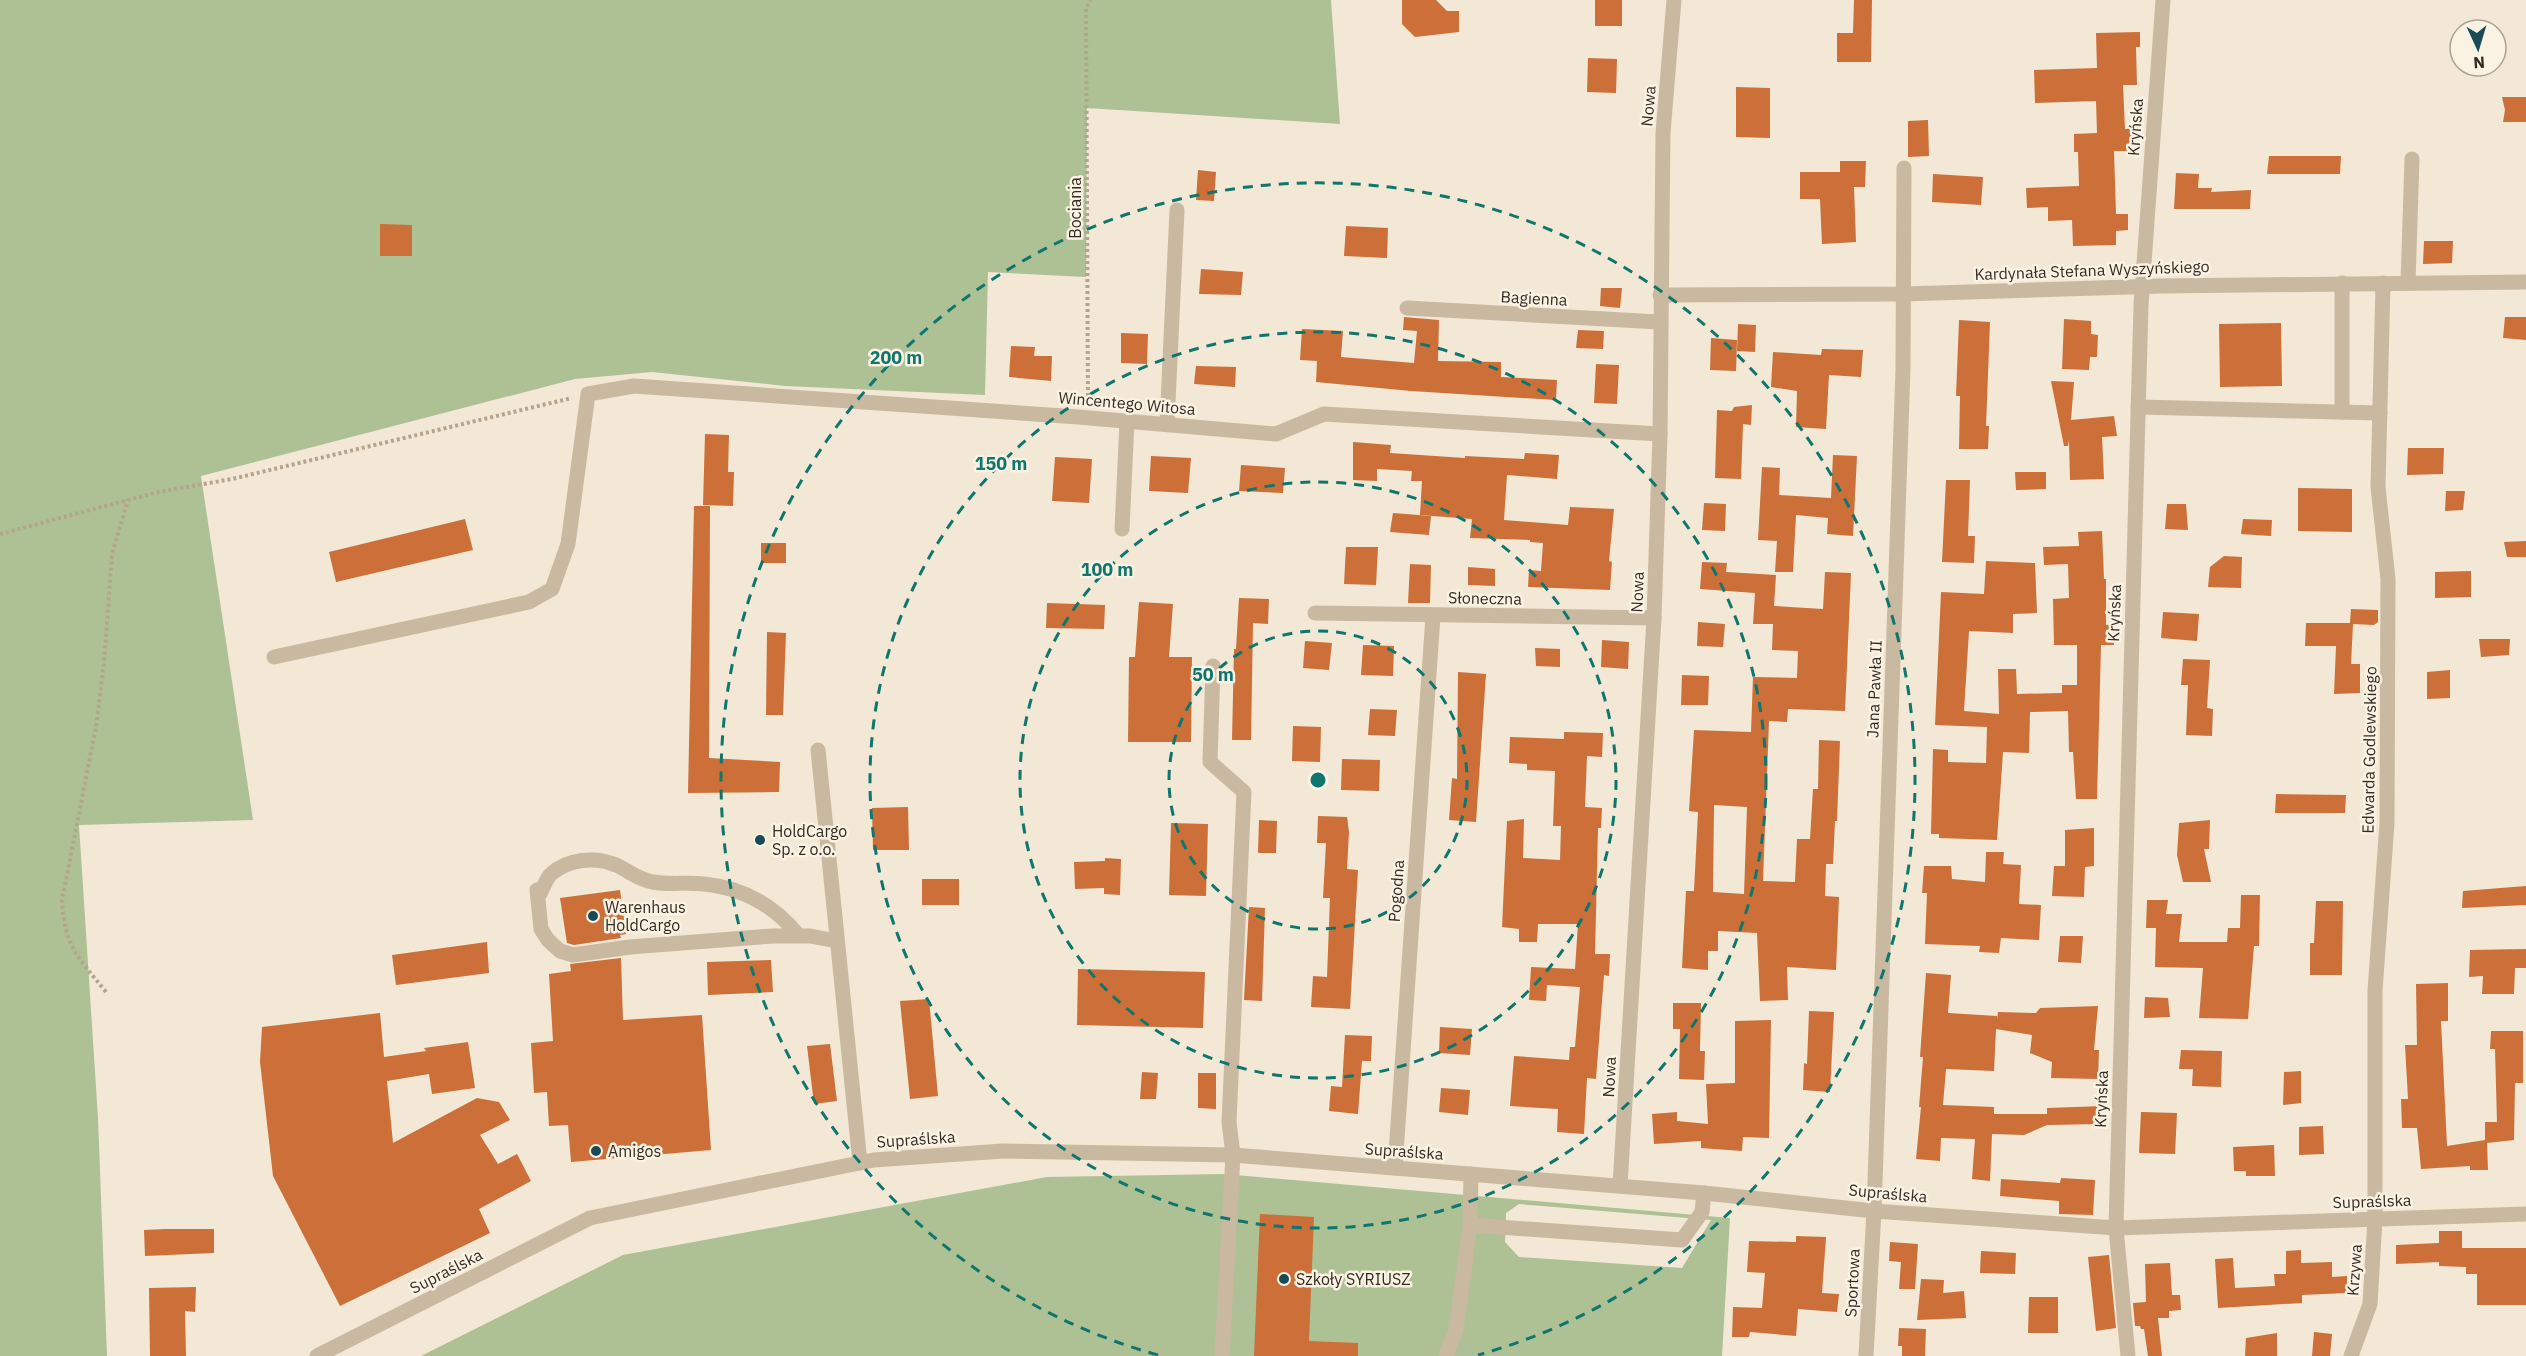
<svg xmlns="http://www.w3.org/2000/svg" width="2526" height="1356" font-family="'IBM Plex Sans',sans-serif">
<rect width="100%" height="100%" fill="#f2e8d5"/>
<!-- green -->
<g fill="#adc195" fill-rule="evenodd">
<path d="M0,0H1331L1340,124L1087,108L1086,277L988,272L985,395L785,386L652,372L575,379L201,476L253,820L79,825L98,1118L107,1356H0Z"/>
<path d="M1224,1174L1730,1218L1722,1356H421L623,1255L1047,1177ZM1519,1204L1711,1220L1682,1268L1519,1257L1505,1242L1506,1213Z"/>
</g>
<!-- building -->
<g fill="#cc6f39" fill-rule="evenodd">
<path d="M1402,0H1436L1447,11H1459V32L1415,37L1402,24Z"/>
<rect x="1595" y="0" width="27" height="26"/>
<path d="M1854,0H1872L1871,62H1837V33H1853Z"/>
<path d="M2140,32V47H2136L2137,85H2123L2125,129H2134V151H2114L2116,214H2128V230L2116,231V245L2073,246L2072,220L2048,221V207L2027,208L2026,188L2079,186L2078,152H2074V134L2097,133L2096,101L2035,103L2034,70L2097,68L2096,33Z"/>
<path d="M1588,58L1617,59L1616,93L1587,92Z"/>
<path d="M1736,87L1770,88V138L1736,137Z"/>
<path d="M2502,97H2526V122H2503L2505,110Z"/>
<path d="M1928,120L1929,156L1908,157V121Z"/>
<path d="M2269,156H2341L2340,174H2267Z"/>
<path d="M1840,161H1866L1865,187H1854L1856,242L1822,244L1820,199H1800V172H1840Z"/>
<path d="M1198,170L1216,172L1214,201L1196,200Z"/>
<path d="M2176,173L2199,174L2198,188H2212L2211,192L2251,190L2250,209H2174Z"/>
<path d="M1933,174L1983,177L1981,205L1932,202Z"/>
<path d="M380,224L412,225V256H380Z"/>
<path d="M1346,226L1388,228L1387,258L1344,256Z"/>
<path d="M2424,241H2453L2452,263L2423,264Z"/>
<path d="M1201,269L1243,272L1241,295L1199,294Z"/>
<path d="M1601,288H1622L1620,308L1600,306Z"/>
<path d="M1404,317L1439,320L1438,361L1501,362V377L1557,380L1556,400L1411,391L1316,382L1317,361L1300,360L1302,329L1343,331L1341,357L1414,363L1417,331L1403,330Z"/>
<path d="M2505,317H2526V340L2503,338Z"/>
<path d="M2064,319L2091,321V334L2098,335L2097,357H2090L2089,370L2062,369Z"/>
<path d="M1959,320L1990,322L1986,426H1989L1988,449H1959L1960,396H1956Z"/>
<path d="M2281,323L2282,386L2220,387L2219,324Z"/>
<path d="M1738,324L1756,325L1755,352L1737,351Z"/>
<path d="M1578,330L1604,331L1603,349L1576,348Z"/>
<path d="M1121,333L1148,334L1147,364L1121,363Z"/>
<path d="M1711,338L1737,340L1736,371L1710,370Z"/>
<path d="M1011,346L1035,347L1034,356H1052L1051,381L1009,377Z"/>
<path d="M1822,349L1863,350L1861,377L1829,375L1826,429L1796,427L1797,391L1771,387L1773,352L1821,355Z"/>
<path d="M1596,364L1619,365L1617,404L1594,403Z"/>
<path d="M1196,366L1236,367L1235,387L1194,384Z"/>
<path d="M2051,381L2074,382L2071,420L2114,416L2117,436L2102,437L2104,479L2070,480L2069,440L2068,446H2064Z"/>
<path d="M1752,405L1751,425L1743,424L1741,479L1715,478L1717,410L1732,411L1734,407Z"/>
<path d="M705,434L729,435L728,472H734L733,506L703,505Z"/>
<path d="M1353,442L1391,445L1390,453L1465,458V456L1524,459L1525,453L1559,455L1557,479L1507,475L1504,520L1568,525L1570,507L1614,509L1609,561L1612,562L1610,590L1528,587L1529,570L1541,571L1543,543L1530,542V540L1470,538L1472,519L1420,515L1422,481H1411L1412,471L1377,469V481L1353,480Z"/>
<path d="M2408,448H2444L2443,474L2407,475Z"/>
<path d="M1833,455L1857,456L1853,536L1827,534L1828,518L1796,515L1793,572H1775L1777,541L1758,540L1762,467L1780,468L1779,495L1831,498Z"/>
<path d="M1151,456L1191,458L1188,493L1149,491Z"/>
<path d="M1055,457L1092,459L1089,503L1052,501Z"/>
<path d="M1241,465L1285,468L1283,493L1239,491Z"/>
<path d="M2015,472H2046V489L2016,490Z"/>
<path d="M1946,480H1970L1968,536H1975L1974,563L1942,562Z"/>
<path d="M2298,488L2352,489V532L2298,531Z"/>
<path d="M2446,491H2465L2463,510L2445,511Z"/>
<path d="M1704,503L1726,504L1725,531L1702,530Z"/>
<path d="M2167,504H2186L2188,530L2165,529Z"/>
<path d="M694,506H710L709,758L780,762L779,792L688,793Z"/>
<path d="M1393,513L1431,516L1429,535L1390,532Z"/>
<path d="M465,519L473,550L336,582L329,552Z"/>
<path d="M2243,519L2272,520L2271,536L2241,534Z"/>
<path d="M2102,531L2104,579H2106V625H2114V645H2101L2097,799H2076L2073,752H2069L2068,711L2030,712L2029,753L2003,752L1997,840L1939,838V834H1931L1933,749L1948,750V762L1986,763L1987,727L1935,725L1941,592L1984,594L1986,561L2035,563L2037,613L2013,614V633L1969,631L1964,711L1999,714L1998,669H2016L2017,694L2062,693V685H2077V645H2054L2053,599L2069,598L2068,564L2044,565L2043,547L2079,546L2078,532Z"/>
<path d="M2526,541V557H2507L2504,542Z"/>
<rect x="761" y="543" width="25" height="20"/>
<path d="M1346,547H1378L1376,585L1344,584Z"/>
<path d="M2224,556L2242,557L2241,588L2208,587L2210,567Z"/>
<path d="M1702,562L1727,563L1726,572L1776,575L1774,606L1823,609L1825,572L1851,573L1845,711L1788,709L1787,722L1769,721L1763,881L1795,882L1797,839H1810L1813,789H1818L1819,740L1840,741L1837,821H1835L1833,864H1826L1825,896L1839,897L1836,970L1787,967L1788,1000L1760,1001L1757,933L1718,931V951H1708V970L1682,968L1686,891H1694L1698,812L1689,811L1694,730L1751,732L1753,677L1797,678L1798,651L1772,650L1773,624H1753L1755,593L1700,589ZM1714,805L1747,807L1744,894L1713,892Z"/>
<path d="M1410,564L1431,565L1430,603H1408Z"/>
<path d="M1468,567L1495,569V586L1468,585Z"/>
<path d="M2471,571V597L2435,598V572Z"/>
<path d="M1239,598L1269,599L1268,624L1253,623L1251,740H1232L1234,649H1236Z"/>
<path d="M1139,602L1173,604L1169,657H1192L1191,742H1128L1129,657H1135Z"/>
<path d="M1047,603L1105,605L1104,629L1046,628Z"/>
<path d="M2351,609L2378,610V622L2374,625L2353,624L2351,664H2360V693L2334,694L2336,646H2305L2306,623H2350Z"/>
<path d="M2163,612L2199,614L2197,641L2161,638Z"/>
<path d="M1698,622L1725,624L1723,647L1697,646Z"/>
<path d="M767,632L786,633L783,715H766Z"/>
<path d="M2479,639H2510L2509,655L2481,657Z"/>
<path d="M1602,640L1629,642L1628,669L1601,667Z"/>
<path d="M1305,641L1332,643L1329,670L1303,668Z"/>
<path d="M1363,645L1394,646L1393,676L1361,675Z"/>
<path d="M1535,648L1560,649V667L1536,666Z"/>
<path d="M2183,659L2210,660L2207,708L2213,709L2212,736L2186,735L2188,685H2181Z"/>
<path d="M2450,670V698L2427,699V672Z"/>
<path d="M1458,672L1486,674L1476,822L1449,820L1452,778L1457,779Z"/>
<path d="M1682,675L1709,676L1708,705H1681Z"/>
<path d="M1370,709L1397,710L1395,736L1368,735Z"/>
<path d="M1293,726L1321,727L1320,762L1292,761Z"/>
<path d="M1564,732L1603,733L1602,757L1587,756L1585,807L1602,808L1601,828H1598L1595,954H1610L1609,976L1604,975L1596,1079L1587,1078L1584,1134L1557,1132L1558,1109L1510,1106L1514,1056L1569,1060L1570,1047H1575L1580,987L1547,985L1546,1001L1529,1000L1531,967L1575,969L1578,924H1538L1537,942H1519V929L1502,927L1507,821L1524,819L1523,858L1560,860L1561,826H1553L1555,771L1527,770V764L1509,763L1510,737L1564,739Z"/>
<path d="M1342,759L1380,760L1379,791L1341,790Z"/>
<path d="M2276,794L2346,795L2345,813H2275Z"/>
<path d="M908,807L909,850H873L872,808Z"/>
<path d="M1318,816L1347,817L1349,832L1347,869L1358,870L1350,1009L1311,1007L1313,976L1327,977L1330,898H1323L1326,843H1317Z"/>
<path d="M1259,820L1277,821L1276,853H1258Z"/>
<path d="M2210,820L2209,849H2204L2211,882H2183L2177,855L2179,823Z"/>
<path d="M1171,823L1208,824L1206,896L1169,895Z"/>
<path d="M2094,828V866L2085,867L2084,897L2052,896L2054,866H2065V830Z"/>
<path d="M1986,852H2004L2003,864L2021,865L2019,904L2041,905L2039,940L2001,938L1999,953L1979,952L1980,946L1925,944L1927,893H1922L1924,866H1951L1952,879L1985,882Z"/>
<path d="M1105,858L1121,859L1120,895L1104,894V888L1075,889L1074,862L1105,861Z"/>
<rect x="922" y="879" width="37" height="26"/>
<path d="M2526,886V905L2462,908L2463,891Z"/>
<path d="M620,890L626,934L620,935L621,938L574,945L567,943L560,898Z"/>
<path d="M2241,895H2260L2259,946H2254L2248,1019L2199,1018L2203,968L2155,967L2156,928H2146L2147,900H2168L2166,914H2182L2179,942H2227L2228,928H2240Z"/>
<path d="M2316,901H2343L2342,975H2310V943H2314Z"/>
<path d="M1249,907L1265,908L1262,1001L1244,1000Z"/>
<path d="M2060,936H2083L2081,963L2058,962Z"/>
<path d="M487,942L489,973L396,985L392,955Z"/>
<path d="M2526,949V968H2515L2514,994H2482L2483,976L2469,977L2470,950Z"/>
<path d="M621,958L623,1020L702,1015L711,1150L571,1162L568,1125L549,1126L547,1092L534,1093L531,1043L553,1041L549,974L571,971L570,964Z"/>
<path d="M771,960L773,992L708,995L707,962Z"/>
<path d="M1078,969L1205,972L1203,1028L1077,1025Z"/>
<path d="M1926,973L1951,975L1948,1013L1997,1016V1020L1998,1012L2036,1013L2040,1008L2098,1006L2094,1050H2099L2098,1079L2051,1078L2052,1062L2030,1053L2032,1035L1996,1029L1994,1071L1946,1069L1943,1105L1994,1107V1114H2047V1108L2103,1106L2101,1124L2047,1125L2024,1135L1992,1134L1990,1181L1972,1179L1975,1139L1941,1138L1940,1161L1916,1159L1921,1107H1919L1923,1057H1920Z"/>
<path d="M2448,983V1021H2441L2447,1146L2485,1140V1122H2497L2495,1049H2490L2491,1031H2523V1083H2515L2514,1140L2487,1143L2488,1170H2470V1166L2421,1169L2417,1128H2402L2401,1099H2408L2405,1045H2417L2416,984Z"/>
<path d="M2145,997L2168,998L2170,1017L2144,1018Z"/>
<path d="M929,999L938,1096L910,1099L900,1001Z"/>
<path d="M1673,1003H1701L1700,1051H1705L1704,1080L1679,1079L1680,1029H1673Z"/>
<path d="M1809,1011L1834,1012L1830,1092L1803,1090L1804,1063L1807,1064Z"/>
<path d="M380,1013L384,1057L426,1051L424,1048L468,1042L475,1088L432,1094L429,1074L387,1081L393,1143L477,1098L499,1102L510,1120L480,1135L498,1164L517,1154L531,1181L479,1209L490,1233L340,1306L273,1176L260,1062L262,1027Z"/>
<path d="M1771,1020L1769,1138L1743,1137L1742,1151L1701,1148V1141L1654,1144L1652,1114L1677,1112V1121L1708,1124L1706,1084L1735,1083V1021Z"/>
<path d="M1440,1027L1472,1029L1470,1055L1439,1053Z"/>
<path d="M1345,1035L1372,1036L1371,1061H1362L1358,1114L1329,1111L1331,1086L1342,1087Z"/>
<path d="M830,1044L837,1101L814,1104L807,1046Z"/>
<path d="M2181,1050L2222,1051L2221,1087L2192,1086L2193,1069H2179Z"/>
<path d="M2301,1071V1103L2283,1105L2284,1072Z"/>
<path d="M1142,1072L1158,1073L1156,1099H1140Z"/>
<path d="M1198,1073H1216V1109L1198,1108Z"/>
<path d="M1441,1088L1470,1090L1468,1115L1439,1112Z"/>
<path d="M2141,1112L2177,1113L2175,1154L2139,1153Z"/>
<path d="M2323,1126L2324,1154L2299,1155V1127Z"/>
<path d="M2274,1145L2275,1176H2246V1171H2234L2233,1147Z"/>
<path d="M2061,1178L2095,1180L2093,1215L2059,1214V1201L2000,1196L2001,1179L2060,1183Z"/>
<path d="M1260,1214L1314,1217L1309,1341L1358,1343V1356H1254Z"/>
<path d="M165,1229H214V1253L145,1256L144,1230Z"/>
<path d="M2439,1231H2462V1248H2526V1305H2477V1274H2466V1267L2439,1266V1262L2396,1264V1245L2439,1243Z"/>
<path d="M1796,1236L1826,1237L1822,1293L1839,1294L1837,1312L1798,1309L1796,1336L1750,1332L1749,1337H1732L1733,1307L1762,1308L1765,1273L1747,1272L1749,1241L1796,1242Z"/>
<path d="M1890,1242L1918,1244L1915,1289H1899L1901,1262L1889,1261Z"/>
<path d="M2301,1250V1263L2332,1262V1277L2347,1276V1293L2302,1295V1303L2218,1308L2215,1259L2233,1258L2235,1288L2275,1286L2274,1274H2286V1251Z"/>
<path d="M1981,1251L2016,1253L2015,1274L1980,1273Z"/>
<path d="M2109,1255L2116,1328L2096,1331L2088,1257Z"/>
<path d="M2170,1263L2172,1295H2180L2181,1310L2169,1311V1318H2158L2162,1356H2148L2144,1329H2141L2140,1326H2135L2133,1303L2146,1302L2145,1264Z"/>
<path d="M1921,1279L1944,1280L1943,1293L1964,1291L1966,1318L1917,1320Z"/>
<path d="M196,1287L195,1312L185,1311L186,1356H150L149,1288Z"/>
<path d="M2029,1297H2058V1333H2028Z"/>
<path d="M1899,1328L1926,1329L1925,1356H1902V1346H1898Z"/>
<path d="M2314,1332L2332,1334L2330,1356H2312Z"/>
<path d="M2277,1333V1356H2245L2246,1338Z"/>
</g>
<g fill="none" stroke-linecap="round" stroke-linejoin="round">
<!-- path -->
<g stroke="#b5a38c" stroke-width="4" stroke-dasharray="3 3" stroke-linecap="butt">
<path d="M1088,402L1086,8L1091,0"/>
<path d="M0,534L158,492L232,479L572,398"/>
<path d="M106,992C77,956 65,947 62,900L96,727L104,664L112,554L128,500"/>
</g>
<!-- minor -->
<g stroke="#cab9a1" stroke-width="15">
<path d="M2408,283L2412,159"/>
<path d="M1660,295L1903,294L2162,286L2526,282"/>
<path d="M1407,308L1659,322"/>
<path d="M2138,407L2380,413"/>
<path d="M2342,412V283"/>
<path d="M1167,424L1177,210"/>
<path d="M1122,529L1127,421"/>
<path d="M1315,613L1654,618"/>
<path d="M274,657L529,602L552,589L568,544L588,394L634,386L1078,417L1276,434L1324,414L1660,434"/>
<path d="M1213,666L1210,762L1244,792L1229,1122L1233,1155L1222,1356"/>
<path d="M818,750L860,1163"/>
<path d="M798,935C774,905 743,888 704,884C687,882 670,885 653,882C639,880 629,871 616,865C595,856 568,859 551,874C546,879 543,888 540,894L537,890L541,929L548,940L560,951L573,955L630,947L772,936H810L837,941"/>
<path d="M1395,1168L1433,616"/>
<path d="M1471,1174L1470,1225L1682,1240L1702,1212L1704,1193"/>
<path d="M1620,1186L1654,618L1660,434L1663,133L1674,0"/>
<path d="M317,1356L590,1218L874,1160L1003,1151L1233,1155L1704,1193L1874,1211L2116,1228L2526,1214"/>
<path d="M1446,1356L1456,1330L1470,1225"/>
<path d="M1866,1356L1874,1211L1903,369L1904,168"/>
<path d="M2128,1356L2116,1228L2141,305L2163,0"/>
<path d="M2351,1356L2370,1304L2375,1219V991L2387,823L2388,579L2378,487L2383,283"/>
</g>
</g>
<!-- distance rings -->
<g fill="none" stroke="#0f766e" stroke-width="3" stroke-dasharray="10 8">
<circle cx="1318" cy="780" r="149"/>
<circle cx="1318" cy="780" r="298"/>
<circle cx="1318" cy="780" r="448"/>
<path d="M1158 1355A597 597 0 1 1 1478 1355"/>
</g>
<!-- markers -->
<g fill="#184b57" stroke="#faf2e2" stroke-width="2">
<circle cx="760" cy="840" r="6"/>
<circle cx="593" cy="916" r="6"/>
<circle cx="596" cy="1151" r="6"/>
<circle cx="1284" cy="1279" r="6"/>
</g>
<g text-anchor="middle" stroke-width="5" stroke-linejoin="round" paint-order="stroke">
<!-- street labels -->
<g font-size="16" fill="#342b24" stroke="#faf2e2">
<text transform="translate(1648 106) rotate(-85)" y="6">Nowa</text>
<text transform="translate(2135 127) rotate(-86)" y="6">Kryńska</text>
<text transform="translate(1075 208) rotate(-90)" y="6">Bociania</text>
<text transform="translate(2092 270) rotate(-2)" y="6">Kardynała Stefana Wyszyńskiego</text>
<text transform="translate(1534 298) rotate(3)" y="6">Bagienna</text>
<text transform="translate(1127 403) rotate(5)" y="6">Wincentego Witosa</text>
<text transform="translate(1637 592) rotate(-88)" y="6">Nowa</text>
<text transform="translate(1485 598) rotate(1)" y="6">Słoneczna</text>
<text transform="translate(2114 613) rotate(-88)" y="6">Kryńska</text>
<text transform="translate(1874 689) rotate(-88)" y="6">Jana Pawła II</text>
<text transform="translate(2369 750) rotate(-89)" y="6">Edwarda Godlewskiego</text>
<text transform="translate(1396 891) rotate(-86)" y="6">Pogodna</text>
<text transform="translate(1609 1077) rotate(-87)" y="6">Nowa</text>
<text transform="translate(2101 1099) rotate(-88)" y="6">Kryńska</text>
<text transform="translate(916 1139) rotate(-4)" y="6">Supraślska</text>
<text transform="translate(1404 1151) rotate(4)" y="6">Supraślska</text>
<text transform="translate(1888 1193) rotate(5)" y="6">Supraślska</text>
<text transform="translate(2372 1201) rotate(-2)" y="6">Supraślska</text>
<text transform="translate(2354 1270) rotate(-86)" y="6">Krzywa</text>
<text transform="translate(446 1271) rotate(-27)" y="6">Supraślska</text>
<text transform="translate(1852 1283) rotate(-87)" y="6">Sportowa</text>
</g>
<!-- poi labels -->
<g font-size="16" fill="#342b24" stroke="#faf2e2" text-anchor="start">
<text x="772" y="837">HoldCargo<tspan x="772" dy="18">Sp. z o.o.</tspan></text>
<text x="605" y="913">Warenhaus<tspan x="605" dy="18">HoldCargo</tspan></text>
<text x="608" y="1157">Amigos</text>
<text x="1296" y="1285">Szkoły SYRIUSZ</text>
</g>
</g>
<circle cx="1318" cy="780" r="9" fill="#0f766e" stroke="#faf2e2" stroke-width="3"/>
<g font-size="18" text-anchor="middle" font-weight="bold" fill="#0f766e" stroke="#faf2e2" stroke-width="5" stroke-linejoin="round" paint-order="stroke">
<text x="896" y="364">200 m</text>
<text x="1001" y="470">150 m</text>
<text x="1107" y="576">100 m</text>
<text x="1213" y="681">50 m</text>
</g>
<!-- north arrow -->
<g transform="translate(2478 48) rotate(176)"><circle r="28" fill="#faf2e2" stroke="#aba296" stroke-width="1.5"/>
<path d="M0-4.5L10 22L0 15L-10 22Z" fill="#184b57"/>
<text y="-9" font-size="16" font-weight="bold" text-anchor="middle" fill="#342b24">N</text>
</g>
</svg>
